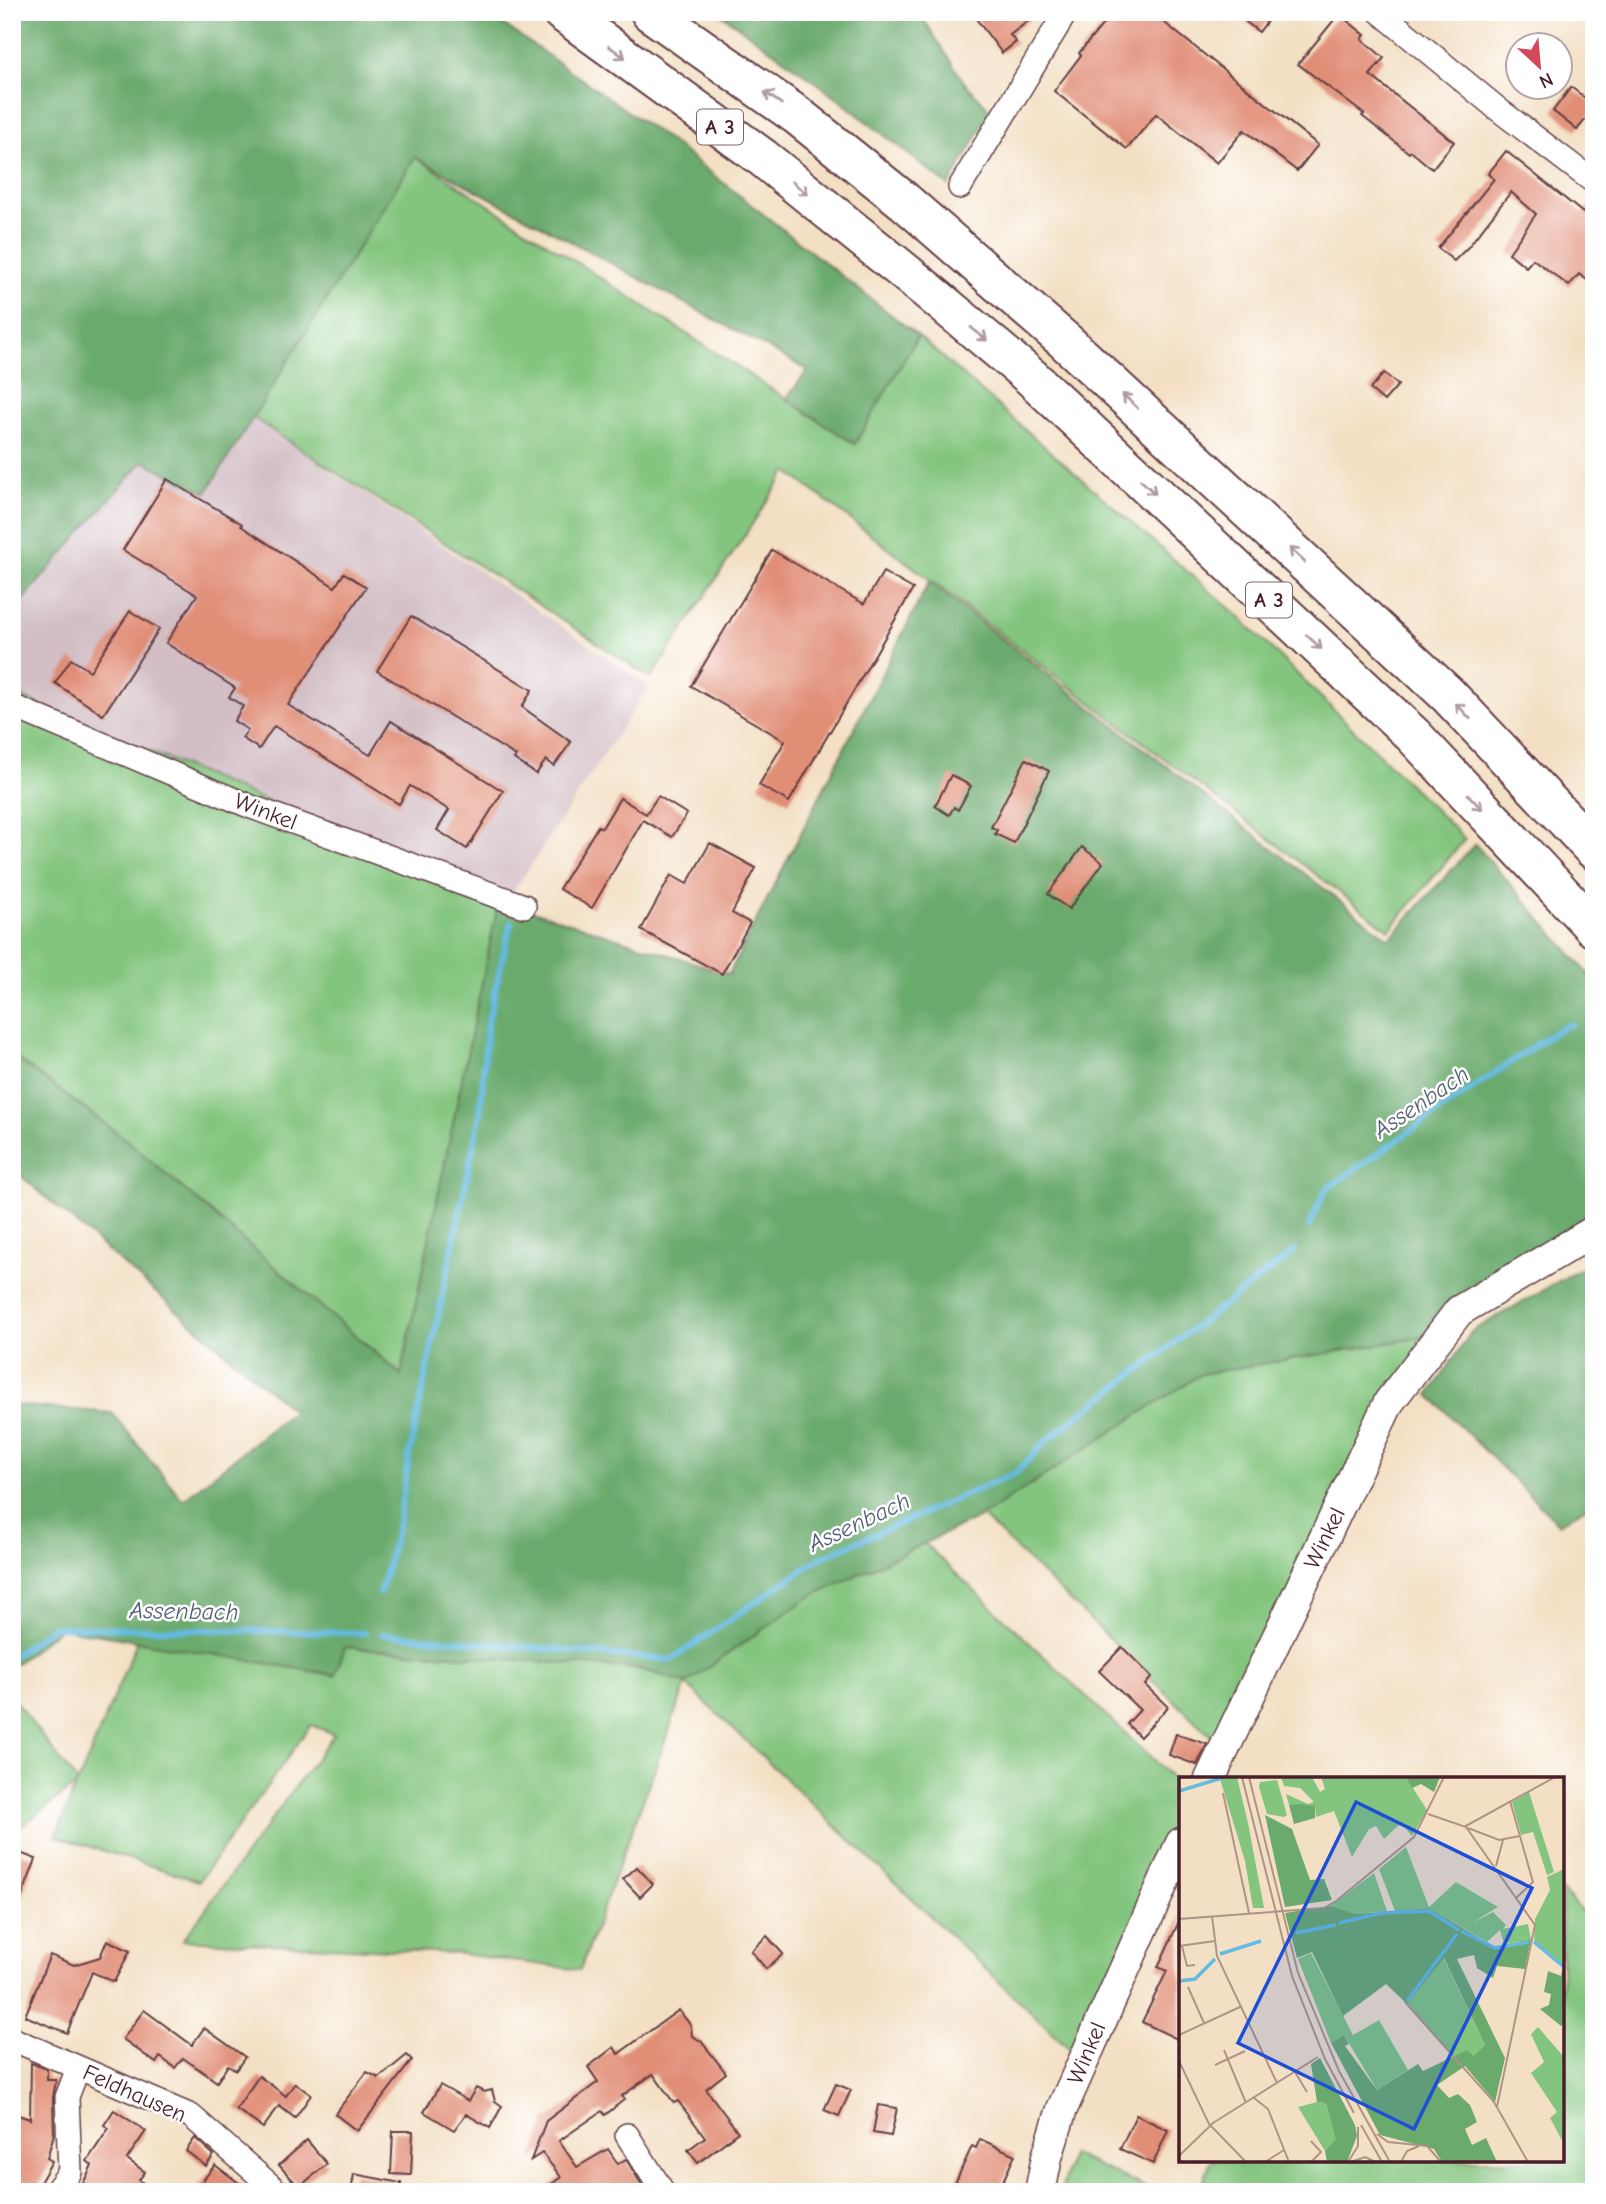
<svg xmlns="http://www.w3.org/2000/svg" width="1606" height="2204" font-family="'Comic Neue',sans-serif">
<rect width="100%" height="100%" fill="#fff"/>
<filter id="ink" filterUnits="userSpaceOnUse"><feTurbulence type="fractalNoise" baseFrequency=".0143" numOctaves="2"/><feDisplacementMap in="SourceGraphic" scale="14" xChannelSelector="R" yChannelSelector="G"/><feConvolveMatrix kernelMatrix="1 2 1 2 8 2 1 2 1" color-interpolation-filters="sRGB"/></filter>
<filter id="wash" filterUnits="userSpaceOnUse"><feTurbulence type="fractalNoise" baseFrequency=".00686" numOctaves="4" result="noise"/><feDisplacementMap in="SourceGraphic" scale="28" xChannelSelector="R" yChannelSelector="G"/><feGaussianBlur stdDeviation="1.57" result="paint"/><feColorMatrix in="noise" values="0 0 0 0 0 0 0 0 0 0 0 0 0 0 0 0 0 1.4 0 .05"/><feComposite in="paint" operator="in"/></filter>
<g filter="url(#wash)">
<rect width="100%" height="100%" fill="#f3e0c4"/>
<!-- industrial -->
<path fill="#d2bec4" d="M252,417L649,686L506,903L12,693V612L143,461L206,493Z"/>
<!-- green -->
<g fill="#83c57e" stroke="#667254" stroke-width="2">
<path d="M415,157L854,443L918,336L1236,614L1465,839L1389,930L787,471L651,678L252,417Z"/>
<path d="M12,693L499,900L402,1375L115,1132L12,1055Z"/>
<path d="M1424,1336L1216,1741L982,1516L1199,1374Z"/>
<path d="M924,1543L1181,1786V1817L1073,2052L686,1684L580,1970L454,1953L183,1940L334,1734L311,1725L199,1881L56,1836L76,1785L12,1833V1697L78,1783L137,1641L335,1675L345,1647L641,1669L686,1683L809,1597Z"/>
<path d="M1562,1891L1594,1923V2192H1200L1211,2160H1562Z"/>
<path d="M1071,2154L1156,2192H1061Z"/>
</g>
<!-- forest -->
<g fill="#6aaa6d" stroke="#5a644c" stroke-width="2">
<path d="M12,12H486L674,144L918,336L855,444L786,399L808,370L415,157L206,493L143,461L12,612Z"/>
<path d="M718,12H919L964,82L991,111L949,186L824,88Z"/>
<path d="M929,582L1389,939L1475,844L1594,980V1212L1448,1302L1424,1337L1201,1374L982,1516L809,1597L686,1683L641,1669L345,1647L335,1675L60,1628L12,1667V1405L112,1413L183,1500L293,1411L12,1168V1055L123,1137L401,1375L499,900L729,974Z"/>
<path d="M1594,1261V1502L1559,1524L1429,1395L1472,1331Z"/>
</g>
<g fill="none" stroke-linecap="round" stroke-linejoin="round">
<!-- stream -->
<g stroke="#64bae1" stroke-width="6">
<path d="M1309,1226L1326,1189L1559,1029L1572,1024"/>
<path d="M380,1593L398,1525L409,1456L480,1115L487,1025L511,922"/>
<path d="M382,1634L671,1660L820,1558L1016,1473L1048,1439L1295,1251"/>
<path d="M12,1657L53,1627L365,1633"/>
</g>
</g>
<g id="blocks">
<!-- building -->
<g fill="#e18e77">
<path d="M971,12H1040L1010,35L1016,42L1002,53Z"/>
<path d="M1113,12H1151L1318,145L1297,171L1244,130L1217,163L1156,114L1127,149L1054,91L1081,55L1079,53Z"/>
<path d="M1233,12H1274L1259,32Z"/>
<path d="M1339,14L1365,35L1362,39L1384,58L1370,75L1454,142L1432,169L1411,151L1409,153L1362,116L1364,114L1298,64Z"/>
<path d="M1571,87L1594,105V109L1577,130L1553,111Z"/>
<path d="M1506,151L1583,213L1594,198V285L1579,274L1569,286L1533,259L1526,267L1509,253L1536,214L1511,192L1468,247L1454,261L1438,248L1494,179L1488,174Z"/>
<path d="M1384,373L1398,385L1384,401L1370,389Z"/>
<path d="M167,479L242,524L241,526L335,587L344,573L366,587L288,705L370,755L391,721L503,791L467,849L437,830L449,810L410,786L399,804L274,726L259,749L242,738L248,730L234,721L243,706L229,697L235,688L166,643L197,595L123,550Z"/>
<path d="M772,550L864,604L883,572L913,589L789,802L759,785L785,741L691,686Z"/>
<path d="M130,611L159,629L103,715L55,683L71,659L90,671Z"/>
<path d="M411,616L532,690L522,707L571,742L554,766L546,760L536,774L514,759L516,756L377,671Z"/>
<path d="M1026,759L1049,771L1014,843L995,834L997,830L991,827Z"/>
<path d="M951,775L971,786L958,810L954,807L949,815L935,806Z"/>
<path d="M658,796L687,814L672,837L643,820L592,908L559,889L598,826L602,828L620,798L646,814Z"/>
<path d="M710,843L756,868L732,913L750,923L722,974L641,930L671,875L687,884Z"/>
<path d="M1082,847L1103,863L1069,909L1048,894Z"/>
<path d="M1122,1647L1152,1677L1145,1685L1168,1707L1140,1737L1127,1724L1140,1710L1099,1671Z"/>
<path d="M1176,1734L1207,1744L1197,1765L1169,1755Z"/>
<path d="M12,1850L36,1859L14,1917H12Z"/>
<path d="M637,1867L653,1884L640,1897L623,1879Z"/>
<path d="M1181,1917V2041L1142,2022L1167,1971L1158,1967Z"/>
<path d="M767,1936L783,1954L766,1969L751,1951Z"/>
<path d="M107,1940L130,1951L114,1982L92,1972L67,2033L25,2016L50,1955L74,1965L100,1957Z"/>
<path d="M144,2010L192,2045L204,2028L245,2057L236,2070L228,2065L217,2082L183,2058L175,2068L160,2057L156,2063L123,2039Z"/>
<path d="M679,2010L691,2026L692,2036L701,2041L726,2073L706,2089L738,2132L698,2163L688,2150L705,2137L678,2101L674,2103L653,2074L622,2096L625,2099L605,2115L602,2111L559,2141L577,2167L608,2149L618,2164L626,2159L646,2192H541L561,2177L542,2153L531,2160L546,2121L598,2082L588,2067L614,2047L618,2054Z"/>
<path d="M407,2055L412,2060L357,2131L335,2114L367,2072L379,2078Z"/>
<path d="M31,2063L47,2069V2080H56L53,2098L54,2134L47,2158L52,2161L37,2188L33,2192H12V2113L30,2119Z"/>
<path d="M259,2076L286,2096L295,2083L311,2095L295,2118L279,2106L263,2128L236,2109Z"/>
<path d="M836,2084L851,2090L839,2116L824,2110Z"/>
<path d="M440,2085L468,2101L476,2088L484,2092L492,2090L495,2101L502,2106L490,2128L466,2114L454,2130L424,2112Z"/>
<path d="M878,2105L897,2108L891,2136L873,2133Z"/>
<path d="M114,2110L146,2131L127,2159L145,2172L139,2180L155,2192H79L92,2165L87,2161L109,2128L104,2125Z"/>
<path d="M1136,2115L1168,2130L1153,2164L1120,2149Z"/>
<path d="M393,2131H413L411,2175L391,2174Z"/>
<path d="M195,2138L214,2155L206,2166L186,2151Z"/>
<path d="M980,2139L1015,2155L998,2192H951L972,2146L976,2148Z"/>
<path d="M307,2140L327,2164L299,2187L279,2165Z"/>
<path d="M215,2165L251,2192H194Z"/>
<path d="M354,2174L401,2183V2192H351Z"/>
</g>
</g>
</g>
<g filter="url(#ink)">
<use href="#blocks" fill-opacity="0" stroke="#633c42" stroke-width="2"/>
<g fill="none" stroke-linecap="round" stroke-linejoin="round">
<defs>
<g id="minor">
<path d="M1380,12L1499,110L1594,182"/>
<path d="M960,187L1066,12"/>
<path d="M12,706L249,806L524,906"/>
<path d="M12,2039L191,2116L278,2192"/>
<path d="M627,2135L663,2192"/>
<path d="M55,2192L70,2172L67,2097L78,2068"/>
</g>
<g id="tertiary">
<path d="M1210,1779L1389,1402L1459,1311L1594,1231"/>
<path d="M1040,2192L1047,2157L1062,2109L1181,1843"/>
</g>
<g id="motorway">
<path d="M562,12L763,158L927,290L1031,377L1413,735L1594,928"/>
<path d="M650,12L798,116L904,201L1065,341L1448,695L1594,850"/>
</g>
</defs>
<!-- minor casing -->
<use href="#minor" stroke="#633c42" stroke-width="26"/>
<!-- tertiary casing -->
<use href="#tertiary" stroke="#633c42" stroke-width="33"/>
<!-- motorway casing -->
<use href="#motorway" stroke="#633c42" stroke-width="42"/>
<!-- minor -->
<use href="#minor" stroke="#fff" stroke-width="23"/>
<!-- tertiary -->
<use href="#tertiary" stroke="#fff" stroke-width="30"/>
<!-- motorway -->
<use href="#motorway" stroke="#fff" stroke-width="38"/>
</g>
<!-- one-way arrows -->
<defs><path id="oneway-shaft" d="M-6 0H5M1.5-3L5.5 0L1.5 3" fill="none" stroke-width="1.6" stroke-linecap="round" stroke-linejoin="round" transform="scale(1.75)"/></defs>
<g stroke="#ae9aa0">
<use href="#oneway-shaft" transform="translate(617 52) rotate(36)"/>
<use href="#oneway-shaft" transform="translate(773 98) rotate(-145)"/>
<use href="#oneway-shaft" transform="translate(800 188) rotate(39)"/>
<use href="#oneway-shaft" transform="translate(979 334) rotate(40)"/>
<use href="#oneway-shaft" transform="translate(1130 401) rotate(-137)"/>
<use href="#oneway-shaft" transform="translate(1148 487) rotate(43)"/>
<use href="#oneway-shaft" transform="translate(1297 555) rotate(-137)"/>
<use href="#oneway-shaft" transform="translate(1314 642) rotate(43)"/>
<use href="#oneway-shaft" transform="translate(1463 711) rotate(-133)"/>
<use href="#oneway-shaft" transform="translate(1475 802) rotate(47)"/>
</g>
</g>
<g text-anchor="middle" stroke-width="5" stroke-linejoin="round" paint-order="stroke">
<!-- shield labels -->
<g fill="#fff" stroke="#80626b" stroke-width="2">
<rect x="697" y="109.5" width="46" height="35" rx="5"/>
<rect x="1246" y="582.5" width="46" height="35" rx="5"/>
</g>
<g font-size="21" font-weight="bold" fill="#4a1f2b">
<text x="720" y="134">A 3</text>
<text x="1269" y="607">A 3</text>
</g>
<!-- street labels -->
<g font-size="23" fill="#4a1f2b" stroke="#fff">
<text transform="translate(266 811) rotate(21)" y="8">Winkel</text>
<text transform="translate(1324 1538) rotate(-64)" y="8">Winkel</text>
<text transform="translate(1086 2053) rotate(-67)" y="8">Winkel</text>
<text transform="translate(135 2093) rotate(24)" y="8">Feldhausen</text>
</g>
<!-- water labels -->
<g font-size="24" font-style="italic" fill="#545d74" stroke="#fff">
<text transform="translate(1421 1102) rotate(-34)" y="8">Assenbach</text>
<text transform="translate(859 1522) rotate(-25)" y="8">Assenbach</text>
<text transform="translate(184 1611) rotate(1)" y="8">Assenbach</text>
</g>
</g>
<!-- overview -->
<g transform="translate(1179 1777)">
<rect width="385" height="385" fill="#f3e0c4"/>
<path d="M58,0L69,46L85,131H74L66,84L41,2ZM102,0H133L141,15L146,12L142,0H227L248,33L233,59L222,46L205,62L197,49L190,52L173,80L155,34L137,40L136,29L110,28L107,17L129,27L135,25L121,11L105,9ZM98,3L108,38L105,40L88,37L80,10L81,5ZM350,15L375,95L368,98L354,55L342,58L333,25ZM227,70L250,130L277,105L319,130L293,146L314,135L327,148L324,152L349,147L352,162L325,167L321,153L308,165L250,131L216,134L200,92ZM385,92V187L384,188L355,166L356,142L371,113L368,100ZM195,96L208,134L177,137L150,130ZM132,176L174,258L200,243L229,293L198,313L165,258L152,266L119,182ZM264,180L306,268L294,279L275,281L228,227ZM359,250L385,280V367L371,341L378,335L352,296L365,285L352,257ZM138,325L147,326L158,362L146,374L119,330Z" fill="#83c57e"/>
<path d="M227,0H261L255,15L242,7L233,11ZM120,27L136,29V41L115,47L110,28ZM86,38L113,52L131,103L145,102L153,123L106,130ZM150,129L177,137L250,131L315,170L352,162L346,192L318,189L314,201L298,191L295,178L278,182L326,281L316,325L286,289L258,308L270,321L279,317L291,328L298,345L286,352L293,368L307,361L318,385H263L255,372L201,358L152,266L165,258L170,267L166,269L198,313L239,287L244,294L288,273L294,279L306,268L265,181L228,227L207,207L164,239L133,175L118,181L106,136ZM384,188L385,247L382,249L361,232L370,228L372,217L365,215L369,194L382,199ZM141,281L176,348L178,359L168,385H148L146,374L157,362L147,326L138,325L132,287Z" fill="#6aaa6d"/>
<path fill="none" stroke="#64bae1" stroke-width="3.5" d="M0,14L46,0M160,146L202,136L250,134L280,153M282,154L316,171L350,165M117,156L157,148M355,165L385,190M41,177L82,164M0,204L16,202L36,182M228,224L278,157"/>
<path fill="none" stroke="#af9387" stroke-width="2" d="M63,0L113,199L146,282L175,336M70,0L119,196L160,294L211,385M44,16L70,136M331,24L354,105L337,121M249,37L287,50L356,148L318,330M285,50L376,0M289,51L320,63L341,59M317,89L324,63M33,139L38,179L98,306M0,142L145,131L157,124L235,60L265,0M0,169L36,164M3,169L8,189L16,188M9,210L25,246M226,225L315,325L349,385M0,258L61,230M45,273L67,326M0,284L30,347L67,385M36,288L66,274M116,295L128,315M75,321L89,332L110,385M182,348L203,385M198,357L209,365L248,369L262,385M0,379L34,346L139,280M86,385L105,373M132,385L142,375L132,364M169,385L179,369V350M172,385L186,380L197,385M222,385L228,374L240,369"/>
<path fill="#1d4ed8" fill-opacity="0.15" stroke="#1d4ed8" stroke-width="3.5" d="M177,25L353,111L235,352L59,266Z"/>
<rect width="385" height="385" fill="none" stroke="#4a1f2b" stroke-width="3.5"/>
</g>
<!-- margin -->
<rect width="1606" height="2204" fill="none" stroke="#fff" stroke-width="42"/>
<!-- north arrow -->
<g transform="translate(1539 66) rotate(154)"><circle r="33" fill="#ffffff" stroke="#b7a5aa" stroke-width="2"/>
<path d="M0-5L12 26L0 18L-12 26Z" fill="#d1495b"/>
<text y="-10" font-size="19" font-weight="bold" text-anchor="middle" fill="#4a1f2b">N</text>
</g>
</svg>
